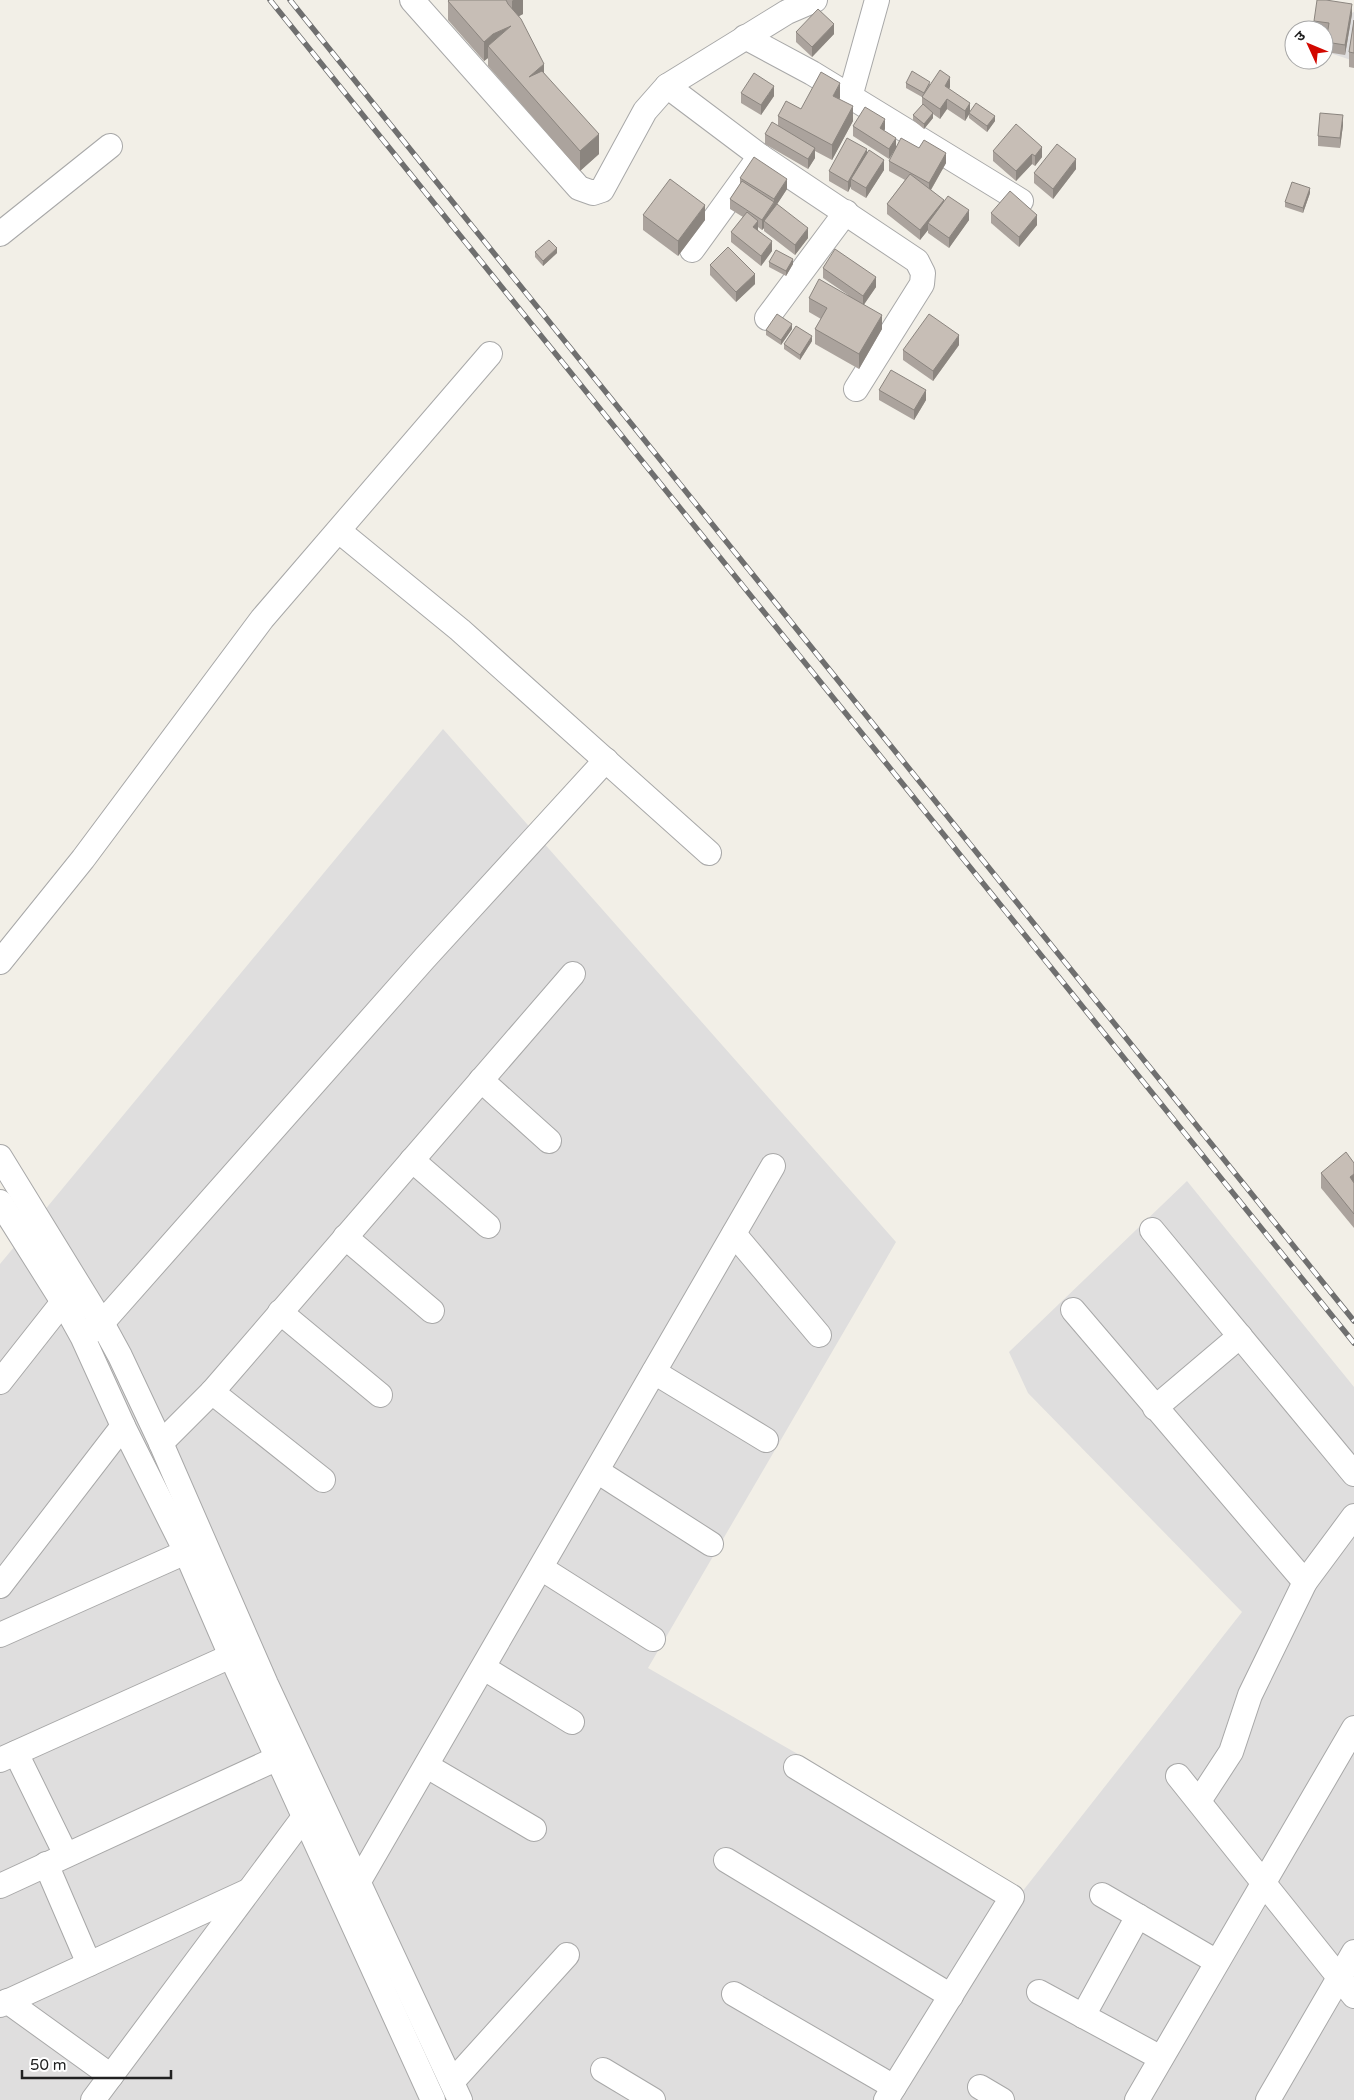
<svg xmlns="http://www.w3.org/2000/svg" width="1354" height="2100" font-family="'Varela Round','Noto Sans Devanagari',sans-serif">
<rect width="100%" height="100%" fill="#f2efe7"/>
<!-- residential -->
<g fill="#dfdede">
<path d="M1354,12V61L1324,51V30H1309Z"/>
<path d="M443,729L896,1242L648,1668L796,1753L1022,1892L1242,1612L1028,1393L1009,1352L1187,1181L1354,1387V2100H0V1264Z"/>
</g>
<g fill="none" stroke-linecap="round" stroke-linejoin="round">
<defs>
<g id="minor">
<path d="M412,0L579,188L593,193L602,190L645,111L667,86L787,12L815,0"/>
<path d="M745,37L812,73L1021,201"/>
<path d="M667,86L760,156L917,261L923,273L922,284L856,389"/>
<path d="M850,97L877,0"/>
<path d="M0,234L110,146"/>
<path d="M692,250L760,156"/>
<path d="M767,318L846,212"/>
<path d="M339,531L460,630L709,853"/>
<path d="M0,962L83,859L262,619L490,354"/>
<path d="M481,1080L549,1141"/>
<path d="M0,1157L102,1323L120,1356L161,1443L266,1684L460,2100"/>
<path d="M412,1160L488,1226"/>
<path d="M0,1202L63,1302L83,1338L123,1426L186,1552L231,1656L433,2100"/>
<path d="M1152,1230L1354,1474"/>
<path d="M734,1234L819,1335"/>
<path d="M345,1237L432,1311"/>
<path d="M1073,1310L1305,1582"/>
<path d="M280,1312L380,1395"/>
<path d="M90,1332L102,1323L424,959L606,760"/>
<path d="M654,1372L766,1440"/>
<path d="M0,1382L63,1302L74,1293"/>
<path d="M212,1392L323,1480"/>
<path d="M1155,1408L1240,1336"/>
<path d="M161,1443L212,1392L573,974"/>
<path d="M597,1471L711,1544"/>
<path d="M541,1568L653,1639"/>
<path d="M0,1586L123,1426"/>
<path d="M0,1635L186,1552"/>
<path d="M484,1668L572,1722"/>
<path d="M16,1753L66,1855"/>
<path d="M0,1760L231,1656"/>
<path d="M427,1766L534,1829"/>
<path d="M796,1767L1012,1897L886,2100"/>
<path d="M1178,1776L1354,1996"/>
<path d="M1199,1801L1231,1752L1250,1695L1305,1582L1354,1516"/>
<path d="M726,1860L951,1996"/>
<path d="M46,1864L89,1964"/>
<path d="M359,1881L773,1166"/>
<path d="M0,1886L278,1758"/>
<path d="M1102,1895L1217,1962"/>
<path d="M1039,1992L1161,2058"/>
<path d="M734,1994L894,2087"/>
<path d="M7,2001L111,2076"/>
<path d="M0,2005L248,1891"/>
<path d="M1083,2016L1138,1916"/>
<path d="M603,2070L653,2100"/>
<path d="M452,2082L567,1955"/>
<path d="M980,2087L1002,2100"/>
<path d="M93,2100L304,1817"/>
<path d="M1137,2100L1354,1728"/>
<path d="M1268,2100L1354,1952"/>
</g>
</defs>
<!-- minor casing -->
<use href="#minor" stroke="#a8a8a8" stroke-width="26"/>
<!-- minor -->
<use href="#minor" stroke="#fff" stroke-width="24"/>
<defs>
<g id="rail">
<path d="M270,0L1354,1343"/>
<path d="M290,0L1354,1321"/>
</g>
</defs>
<!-- rail casing -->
<use href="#rail" stroke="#6f6f6f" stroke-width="5.5"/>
<!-- rail -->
<use href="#rail" stroke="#fff" stroke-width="4" stroke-dasharray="11" stroke-linecap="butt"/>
</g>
<!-- wall -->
<g fill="#aba39d">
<path d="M449,0H523V14L519,16L544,73L599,154L580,171L488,66V58L484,61L448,20V1Z"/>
<path d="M1352,14L1345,55L1326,52V42L1327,33L1325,52H1324V30L1314,28V21Z"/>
<path d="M1354,20V68L1349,67V52Z"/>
<path d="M796,32L834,34L812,57L796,42Z"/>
<path d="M906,83L930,84L950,87L949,89L970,112L995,121L987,132L969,118V114L965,121L947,109L940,119L933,114V118L924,129L913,120V115L922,106V97L906,88Z"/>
<path d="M741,93L774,96L761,115L741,103Z"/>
<path d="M840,98L839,99L853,121L832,160L815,151V158L808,169L765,144V134L778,126V116Z"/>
<path d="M1343,125L1340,148L1318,146V136Z"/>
<path d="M853,126L885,129L884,131L896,148L946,163L931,190L944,201L969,220L949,248L928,233V230L920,240L887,214V204L905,180L889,171V161L895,149L889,159L853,136Z"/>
<path d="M1042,147V157L1035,166L1032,164L1016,181L993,161V151Z"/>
<path d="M867,153L884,170L866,198L851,189V186L848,192L829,181V171Z"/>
<path d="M1076,169L1053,199L1034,183V173Z"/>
<path d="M740,178L787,189L777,204L808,238L795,255L764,231V228L762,230L758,227V230L772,251L761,266L731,242V232L743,217L730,209V199L740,184Z"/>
<path d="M1310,193L1303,213L1285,207V202Z"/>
<path d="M991,213L1037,225L1019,247L991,223Z"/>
<path d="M643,215L705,220L678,256L643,230Z"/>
<path d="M535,252L557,253L543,266L535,257Z"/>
<path d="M769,262L793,264L786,276L769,267Z"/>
<path d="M710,265L755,284L736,302L710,275Z"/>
<path d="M823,268L876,287L864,304L882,329L859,369L815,344V329L821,319L809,312V298L848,295L823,278Z"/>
<path d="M792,329L781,345L766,335V330Z"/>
<path d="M812,341L800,360L784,349V344Z"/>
<path d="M959,345L933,381L903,360V350Z"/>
<path d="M879,390L926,400L914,420L879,400Z"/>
<path d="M1354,1163V1228L1321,1188V1173Z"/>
</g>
<!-- shaded-wall -->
<g fill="#8b857f">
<path d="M513,0H523V14L512,20V1Z"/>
<path d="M1352,4V14L1345,55V45Z"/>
<path d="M834,24V34L812,57V47Z"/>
<path d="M511,26L488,46V58L484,61V42L493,34Z"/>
<path d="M544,64V84L529,77Z"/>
<path d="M950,77V87L945,96V86Z"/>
<path d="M840,83V98L833,111V96Z"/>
<path d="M774,86V96L761,115V105Z"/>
<path d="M947,99V109L940,119V109Z"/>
<path d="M970,103V113L965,121V111Z"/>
<path d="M853,106V121L832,160V145Z"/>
<path d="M933,113V118L924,129V124Z"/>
<path d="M1343,115V125L1340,148V138Z"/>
<path d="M995,116V121L987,132V126Z"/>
<path d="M885,119V129L880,138V128Z"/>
<path d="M599,134V154L580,171V151Z"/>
<path d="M896,138V148L889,159V149Z"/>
<path d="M1042,147V157L1035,166V156Z"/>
<path d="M815,148V158L808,169V159Z"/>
<path d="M867,149V159L851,179V186L848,192V182Z"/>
<path d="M946,153V163L929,193V183Z"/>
<path d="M1032,154V164L1016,181V171Z"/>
<path d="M1076,159V169L1053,199V189Z"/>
<path d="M884,160V170L866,198V188Z"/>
<path d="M787,179V189L774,209L764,221V228L762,230V220L774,203V199Z"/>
<path d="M1310,188V193L1303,213V208Z"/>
<path d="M944,200V210L928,223V230L920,240V230Z"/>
<path d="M705,205V220L678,256V241Z"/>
<path d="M969,210V220L949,248V238Z"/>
<path d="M1037,215V225L1019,247V237Z"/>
<path d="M758,221V231L753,227Z"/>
<path d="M808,228V238L795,255V245Z"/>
<path d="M772,241V251L761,266V256Z"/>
<path d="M557,248V253L543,266V261Z"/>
<path d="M793,259V264L786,276V271Z"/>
<path d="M755,274V284L736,302V292Z"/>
<path d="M876,277V287L863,306V296Z"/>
<path d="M882,315V329L859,369V354Z"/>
<path d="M792,324V329L781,345V340Z"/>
<path d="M959,335V345L933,381V371Z"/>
<path d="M812,336V341L800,360V355Z"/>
<path d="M926,390V400L914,420V410Z"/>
<path d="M1354,1174V1189L1350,1177Z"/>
</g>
<!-- building -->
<g fill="#c7beb6" stroke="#8b857f">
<path d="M449,0H506L508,4L521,19L544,64L529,77L542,71L599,134L580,151L488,46L511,26L493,34L484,42L448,1Z"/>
<path d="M1317,0H1326L1352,4L1345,45L1326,42L1329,23L1314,21Z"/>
<path d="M818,9L834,24L812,47L796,32Z"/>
<path d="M1354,20V53L1349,52Z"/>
<path d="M1304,27L1327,29L1325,47H1324V30H1304Z"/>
<path d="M940,70L950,77L945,86L970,103L965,111L947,99L940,109L922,97Z"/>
<path d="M912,71L930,82L924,93L906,83Z"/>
<path d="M821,72L840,83L833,96L853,106L832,145L778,116L786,101L801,109Z"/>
<path d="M754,73L774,86L761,105L741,93Z"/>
<path d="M976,103L995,116L987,126L969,113Z"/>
<path d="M923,104L933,113L924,124L913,115Z"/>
<path d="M865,107L885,119L880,128L896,138L889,149L853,126Z"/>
<path d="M1320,113L1343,115L1340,138L1318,136Z"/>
<path d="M772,122L815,148L808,159L765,134Z"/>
<path d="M1016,124L1042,147L1035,156L1032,154L1016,171L993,151Z"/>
<path d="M847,138L867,149L848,182L829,171Z"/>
<path d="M901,138L919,148L924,140L946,153L929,183L889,161Z"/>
<path d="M1057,144L1076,159L1053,189L1034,173Z"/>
<path d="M869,150L884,160L866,188L851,179Z"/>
<path d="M754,157L787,179L774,199L740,178Z"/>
<path d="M910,174L944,200L920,230L887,204Z"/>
<path d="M670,179L705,205L678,241L643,215Z"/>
<path d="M742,181L774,202L762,220L730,199Z"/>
<path d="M1292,182L1310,188L1303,208L1285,202Z"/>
<path d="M1010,191L1037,215L1019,237L991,213Z"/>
<path d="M948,196L969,210L949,238L928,223Z"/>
<path d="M777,204L808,228L795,245L764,221Z"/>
<path d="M747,212L758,221L753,227L772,241L761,256L731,232Z"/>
<path d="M549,240L557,248L543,261L535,252Z"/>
<path d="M728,247L755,274L736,292L710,265Z"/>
<path d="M835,249L876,277L863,296L823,268Z"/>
<path d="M776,250L793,259L786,271L769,262Z"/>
<path d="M819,279L882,315L859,354L815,329L827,308L809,298Z"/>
<path d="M777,314L792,324L781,340L766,330Z"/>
<path d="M929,314L959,335L933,371L903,350Z"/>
<path d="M796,326L812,336L800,355L784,344Z"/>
<path d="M891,370L926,390L914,410L879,390Z"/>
<path d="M1346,1152L1354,1163V1174L1350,1177L1354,1183V1214L1321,1173Z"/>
</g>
<!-- north arrow -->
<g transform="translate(1309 45) rotate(314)"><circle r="24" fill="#ffffff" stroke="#a6a6a6"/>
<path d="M0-4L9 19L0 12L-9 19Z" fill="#d20800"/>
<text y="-8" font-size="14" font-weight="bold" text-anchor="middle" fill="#212121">उ</text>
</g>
<!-- scale -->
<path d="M22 2070v8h149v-8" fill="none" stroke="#212121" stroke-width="2.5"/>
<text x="30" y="2070" font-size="15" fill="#212121" stroke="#ffffff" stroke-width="4" paint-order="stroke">50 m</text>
</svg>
